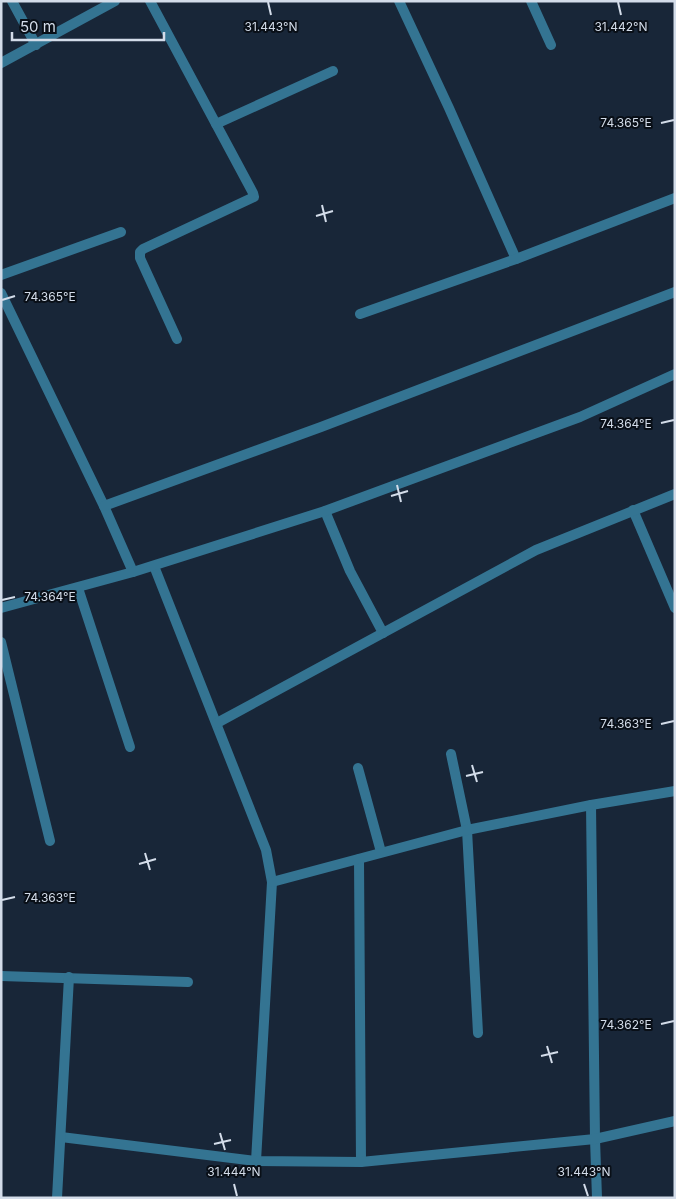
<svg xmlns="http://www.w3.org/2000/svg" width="676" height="1199" font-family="Inter,sans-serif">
<rect width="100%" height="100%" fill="#182638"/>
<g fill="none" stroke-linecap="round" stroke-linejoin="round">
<!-- street -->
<g stroke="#347492" stroke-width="10">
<path d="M12,1L36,45"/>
<path d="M150,1L253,193L254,197L143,249L140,252V258L177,339"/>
<path d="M399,1L449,108L516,259"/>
<path d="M531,1L551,45"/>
<path d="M1,63L115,1"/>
<path d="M216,124L333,71"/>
<path d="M1,275L121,232"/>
<path d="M1,293L104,506L133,572"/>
<path d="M360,314L516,259L675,198"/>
<path d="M104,506L321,427L675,292"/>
<path d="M633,510L675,608"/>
<path d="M325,511L350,571L383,633"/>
<path d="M154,566L266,850L272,882L256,1161"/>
<path d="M78,588L130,747"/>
<path d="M1,608L133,572L325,511L580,417L675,374"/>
<path d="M1,642L50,841"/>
<path d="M217,723L536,550L675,494"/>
<path d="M451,754L467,830L478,1033"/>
<path d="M358,768L381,852"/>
<path d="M591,805L595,1139L597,1198"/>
<path d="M359,859L361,1162"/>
<path d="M272,882L467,830L591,805L675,791"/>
<path d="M1,976L188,982"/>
<path d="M61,1137L256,1161L361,1162L595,1139L675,1121"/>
<path d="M57,1198L69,977"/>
</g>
</g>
<!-- ticks -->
<path fill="none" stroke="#d3dce9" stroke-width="2" d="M268,2L271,15M618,2L621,15M661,123L674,120M322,205L326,222M316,216L333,211M2,300L15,296M661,423L674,420M397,485L401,502M391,496L408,491M2,600L15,597M661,724L674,721M472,765L477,782M466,776L483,772M145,853L150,870M139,864L156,859M2,900L15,897M661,1024L674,1021M547,1046L552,1063M541,1056L558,1052M220,1133L225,1150M214,1144L231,1140M234,1184L237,1196M584,1184L588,1196"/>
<g font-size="12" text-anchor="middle" fill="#d3dce9" stroke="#090f17" stroke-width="4" stroke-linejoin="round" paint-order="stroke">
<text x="271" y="31">31.443°N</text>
<text x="621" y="31">31.442°N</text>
<text x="626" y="127">74.365°E</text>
<text x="50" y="301">74.365°E</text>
<text x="626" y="428">74.364°E</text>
<text x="50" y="601">74.364°E</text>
<text x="626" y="728">74.363°E</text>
<text x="50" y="902">74.363°E</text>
<text x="626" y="1029">74.362°E</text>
<text x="234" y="1176">31.444°N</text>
<text x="584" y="1176">31.443°N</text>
</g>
<!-- border -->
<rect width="676" height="1199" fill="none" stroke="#d3dce9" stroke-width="5"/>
<!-- scale -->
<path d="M12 32v8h152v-8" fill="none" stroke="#d3dce9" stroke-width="2.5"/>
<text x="20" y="32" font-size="15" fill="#d3dce9" stroke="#090f17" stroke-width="4" paint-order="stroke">50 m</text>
</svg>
